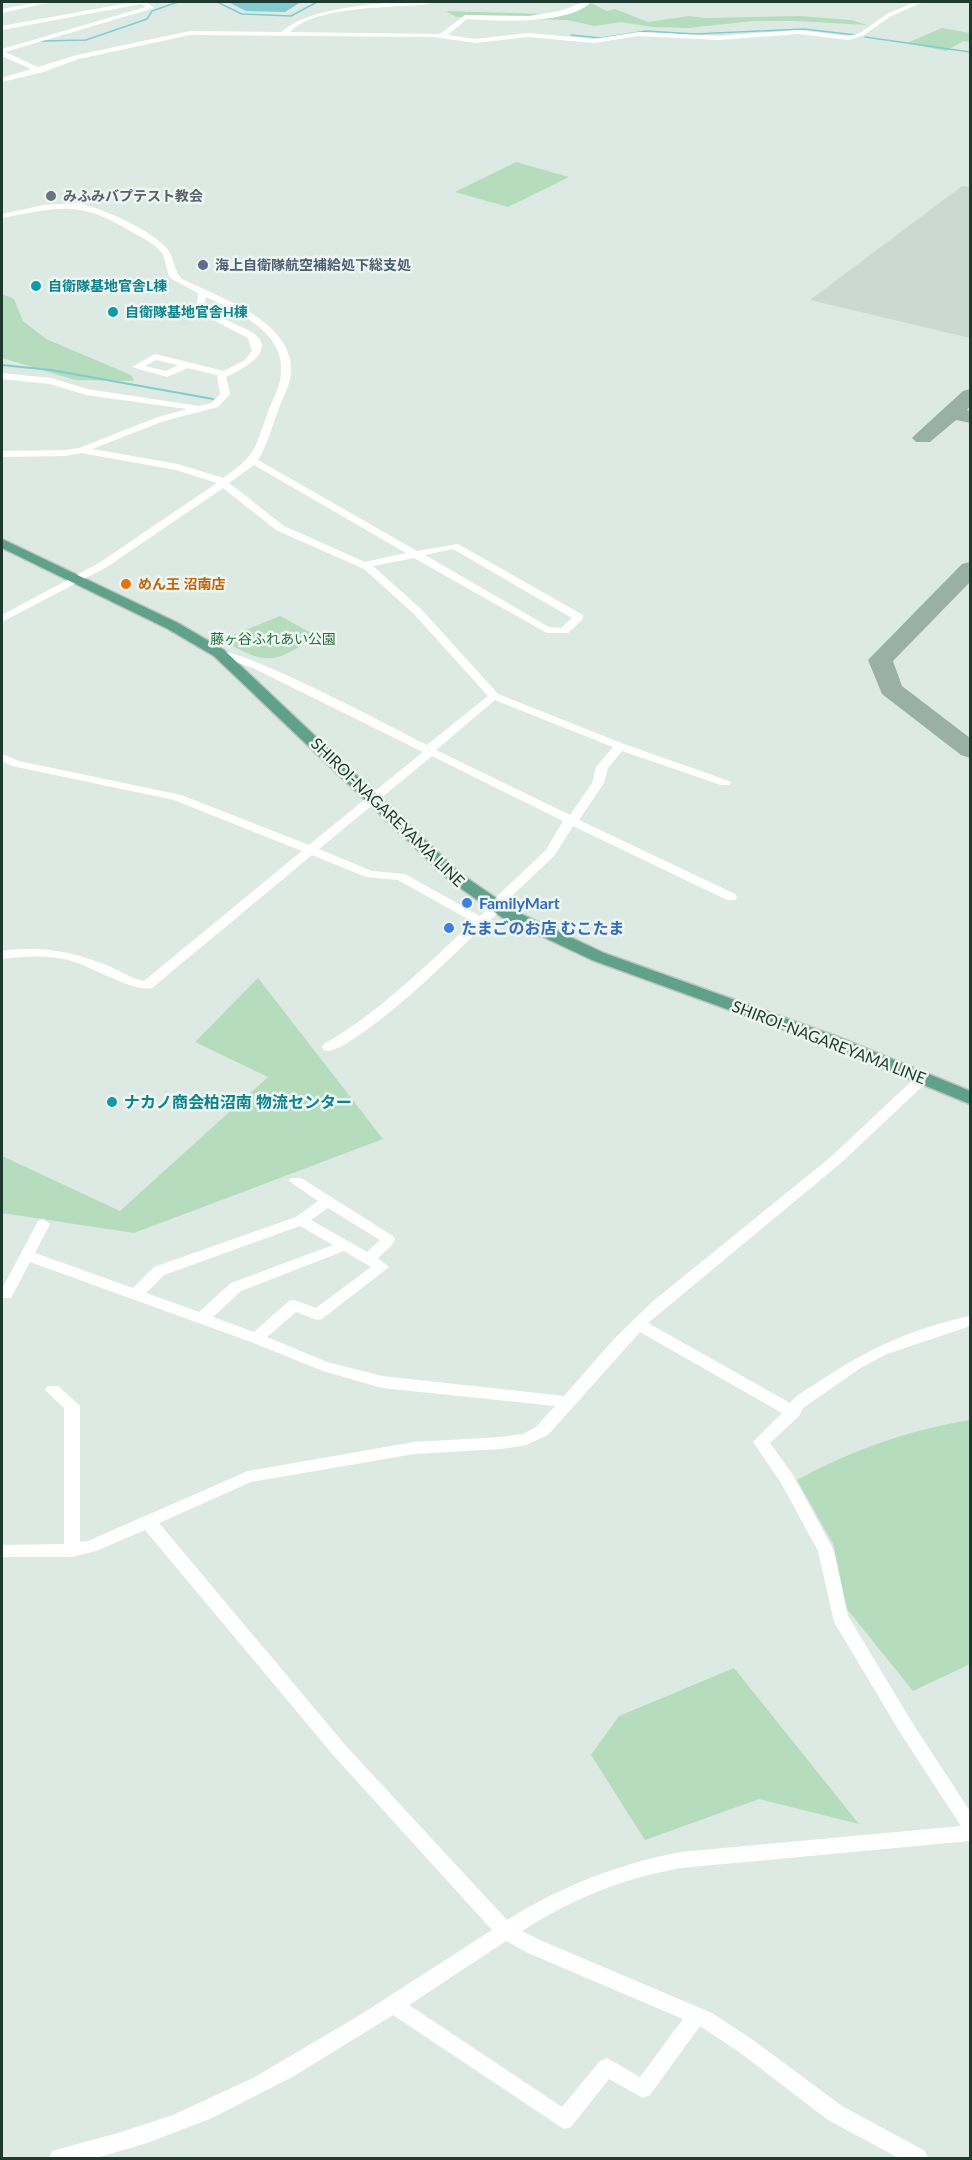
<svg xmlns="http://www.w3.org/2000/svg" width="972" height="2160" font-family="Lato,'Noto Sans JP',sans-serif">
<rect width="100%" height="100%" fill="#ddeae3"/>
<!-- built -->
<path fill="#cbd9d2" d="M962,186L970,187V338L810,300Z"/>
<!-- green -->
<g fill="#b5dcbc">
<path d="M589,2L607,11L615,9L648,22L689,16L705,18L800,16L851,20L867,25L796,21H753L688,28L652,27L621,22L595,26L567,20L456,17L446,11L546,14L573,12Z"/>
<path d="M942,28L970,33V42L963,41L946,51L907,43Z"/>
<path d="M516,162L569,177L508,207L455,192Z"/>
<path d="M2,294L14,299L23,321L46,339L131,375L134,381L75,380L2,358Z"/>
<path d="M280,616L317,636C271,665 268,665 221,640Z"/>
<path d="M258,978L383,1139L134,1233L2,1213V1156L120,1211L268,1077L195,1042Z"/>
<path d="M970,1420V1664L913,1691L847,1609L833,1544L797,1480C852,1450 909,1430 970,1420Z"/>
<path d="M734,1668L859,1824L759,1799L645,1840L591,1755L619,1716Z"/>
</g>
<!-- water -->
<path fill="#82ccd1" d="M228,2H301L285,12L246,11Z"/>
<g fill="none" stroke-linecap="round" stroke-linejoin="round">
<!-- stream-far1 -->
<g stroke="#82ccd1" stroke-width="1.5">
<path d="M217,2L242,14L291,16L317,2"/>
<path d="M571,35L601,38L646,31L695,34L804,29L856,35"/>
<path d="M865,37L970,52"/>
<path d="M41,41L86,40L147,19L152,11L178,2"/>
</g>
<!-- stream -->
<path stroke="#82ccd1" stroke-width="2" d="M2,365L51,370L213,399"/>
<!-- taxiway -->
<g fill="#9ab0a7" fill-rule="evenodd">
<path d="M970,389V406L967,410L970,411V423L956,420L930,442H916L912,438L916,434L963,391Z"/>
<path d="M970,562V582L893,661L902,686L970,738V758L961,755L882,694L868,660L962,564Z"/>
</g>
<defs>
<path id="major" d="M2,539L178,623L224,650L461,874L515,911L604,953L838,1037L970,1091V1104L826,1045L592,960L503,918L449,880L214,656L168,629L2,548Z"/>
</defs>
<!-- major casing -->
<use href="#major" stroke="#bcc4c1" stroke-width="3"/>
<!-- minor -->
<g fill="#fff" fill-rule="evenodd">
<path d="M40,2H51L2,13V9Z"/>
<path d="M134,2H146L154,8L5,52L38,67L77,55L190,31L282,32C306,6 399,0 433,2C425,6 412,5 402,6C372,8 311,9 290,32L440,34L465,15L529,16L560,11L584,2H591C570,25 497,21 467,19L448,35L475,39L528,33L594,39L638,32L718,36L799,30L849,36L860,33L887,14L915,2H923L891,16L864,35L849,40L799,34L718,40L638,36L594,43L528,37L475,43L434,37L190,35L79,59L43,72L2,82V78L31,69L2,56V49L146,7L141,4L2,30V26Z"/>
<path d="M76,203C99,206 154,231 168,250C175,259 173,271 182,279C220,298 294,321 291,373C290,385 283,397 279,408C272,426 268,444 258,460L417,551L458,544L583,615V619L568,633H547L414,558L373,566L422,610L498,694L624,744L729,781L731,783L729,785H721L622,751L608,768L604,783L579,820L735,894L737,897L735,900H727L573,826L555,855L500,907L499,912C455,952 414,996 365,1031C354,1038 342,1048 329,1051L324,1050L322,1047L324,1044C381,1011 425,966 473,922L398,880L366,877L312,855L152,988C133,992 92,967 72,961C48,955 26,956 2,959V951C37,945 72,951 106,965C119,970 130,978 144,981L302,851L174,800L12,766L2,761V754L19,761L181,795L309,845L423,752L253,668L215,655V651C240,646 395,729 427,745L488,696L414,614L364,569L276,530L223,488L107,567L2,622V615L99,563L217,483L176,470L81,453L65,456L2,457V451L65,450L79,448L158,417L187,409L86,395L50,384L2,379V373L51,378L87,389L199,406L212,403L220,394L217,375L188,368L167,377L132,367L155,354L224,371L245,360L252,351L248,338L217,322L197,307L198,293L170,278C166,270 166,258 161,252C154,243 139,236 130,231C79,199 56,208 2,218V214L44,205ZM206,297C238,312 284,331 281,373C281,386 272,400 268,412C255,448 256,456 223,478L178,464L92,449L164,421L218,407L230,394L226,377C239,371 280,351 253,333C244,327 233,324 223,318C217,314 211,309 204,304ZM156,360L178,365L166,371L145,366ZM254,465L406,553L365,562L284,526L229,483ZM453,549L572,618L561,628L549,627L425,555ZM495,700L613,747L596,767L592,783L570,815L436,750ZM432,756L563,821L546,850L489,904L488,909L480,916L405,874L372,871L319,849Z"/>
<path d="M924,1073L931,1077L929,1080L842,1162L648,1323L790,1403C797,1394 810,1388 820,1381C867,1349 914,1328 970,1316V1326L887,1354L862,1367L803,1408L799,1416L770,1443L793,1475L834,1551L848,1616L913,1724L970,1811V1841L681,1868C621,1879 574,1898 522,1931L542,1941L712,2013L753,2040L842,2106L925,2151L928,2158H899L828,2120L739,2052L700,2026L650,2095L643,2098L609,2079L571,2127L564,2129L393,2015L294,2076L212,2118L147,2143L96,2158H49L52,2151L118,2133L173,2115L253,2078L360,2015L492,1930L334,1756L145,1530L96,1551L72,1557H2V1545L64,1544V1408L45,1390L48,1386H58L80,1406V1542L88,1541L248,1471L414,1442L501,1437L523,1434L536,1427L555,1406L382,1388L323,1371L251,1342L30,1262L11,1298H2V1289L38,1221L43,1219L50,1224L35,1253L133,1288L154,1267L296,1217L318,1201L289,1181L291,1178H301L393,1236L395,1239L391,1246L378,1258L389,1267L322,1319L317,1320L296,1312L267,1337L327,1362L382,1376L564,1396L615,1338L652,1302L832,1156L919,1074ZM328,1208L380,1240L367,1252L311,1220ZM300,1226L333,1245L231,1283L199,1312L146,1293L164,1275ZM344,1251L371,1267L316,1308L294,1300L289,1301L254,1332L213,1317L241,1291ZM640,1332L782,1413L753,1442L781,1483L818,1551L834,1622L901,1734L961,1826L681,1852C618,1864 562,1886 507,1920L346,1746L159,1523L251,1482L414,1454L501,1449L526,1445L548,1435ZM506,1941L528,1953L683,2019L640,2077L607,2058L600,2061L562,2107L409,2005Z"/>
</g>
<!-- major -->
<use href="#major" fill="#60a18b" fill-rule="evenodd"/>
</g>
<!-- markers -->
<circle fill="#6b7280" stroke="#edf6f1" stroke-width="2" cx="51" cy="196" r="6"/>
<circle fill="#5c6f8a" stroke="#edf6f1" stroke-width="2" cx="203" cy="265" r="6"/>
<g fill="#0f9aa8" stroke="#edf6f1" stroke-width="2">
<circle cx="36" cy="286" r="6"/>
<circle cx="113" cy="312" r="6"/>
<circle cx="112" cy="1102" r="6"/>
</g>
<circle fill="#e8710a" stroke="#edf6f1" stroke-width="2" cx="126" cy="584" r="6"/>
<g fill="#3f7fe0" stroke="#edf6f1" stroke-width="2">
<circle cx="467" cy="903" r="6"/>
<circle cx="449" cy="928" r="6"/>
</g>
<g text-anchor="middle" stroke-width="5" stroke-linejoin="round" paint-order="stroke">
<!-- far-worship labels -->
<g font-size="14" font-weight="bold" fill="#5b616d" stroke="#edf6f1" text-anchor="start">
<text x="63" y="201">みふみバプテスト教会</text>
</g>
<!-- far-service labels -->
<g font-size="14" font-weight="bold" fill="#4e5e75" stroke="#edf6f1" text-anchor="start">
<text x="215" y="270">海上自衛隊航空補給処下総支処</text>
</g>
<!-- far-culture labels -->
<g font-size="14" font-weight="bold" fill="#0d838f" stroke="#edf6f1" text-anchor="start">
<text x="48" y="291">自衛隊基地官舎L棟</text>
<text x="125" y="317">自衛隊基地官舎H棟</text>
</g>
<!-- far-food labels -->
<g font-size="14" font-weight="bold" fill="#c56008" stroke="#edf6f1" text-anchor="start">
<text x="138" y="589">めん王 沼南店</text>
</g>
<!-- far-park labels -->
<g font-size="14" fill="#28713e" stroke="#edf6f1">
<text x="273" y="644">藤ヶ谷ふれあい公園</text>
</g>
<!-- street labels -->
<g font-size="16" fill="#1e3930" stroke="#edf6f1">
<text transform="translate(388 812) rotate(44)" y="6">SHIROI-NAGAREYAMA LINE</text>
<text transform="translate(829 1042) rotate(21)" y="6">SHIROI-NAGAREYAMA LINE</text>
</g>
<!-- shop labels -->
<g font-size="16" font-weight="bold" fill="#366cbe" stroke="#edf6f1" text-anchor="start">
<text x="479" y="909">FamilyMart</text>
<text x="461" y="934">たまごのお店 むこたま</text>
</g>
<!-- culture labels -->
<g font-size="16" font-weight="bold" fill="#0d838f" stroke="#edf6f1" text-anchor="start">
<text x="124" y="1108">ナカノ商会柏沼南 物流センター</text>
</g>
</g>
<!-- border -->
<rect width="972" height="2160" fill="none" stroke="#1e3930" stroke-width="6"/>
</svg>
